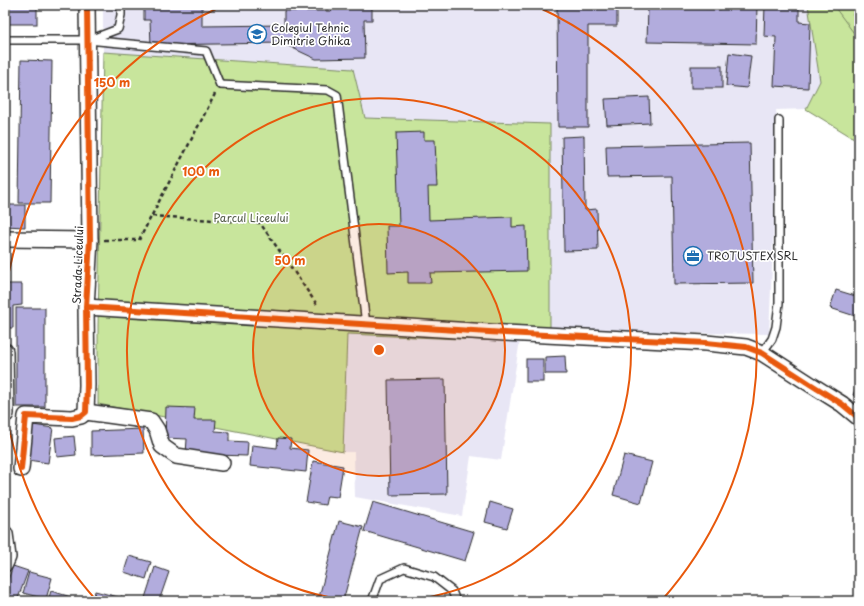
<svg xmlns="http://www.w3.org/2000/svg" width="864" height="606" font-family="'Playpen Sans',sans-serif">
<defs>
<pattern id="forest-crowns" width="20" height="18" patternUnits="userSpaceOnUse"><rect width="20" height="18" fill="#c8e59c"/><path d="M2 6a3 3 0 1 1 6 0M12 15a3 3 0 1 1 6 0" fill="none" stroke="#acc587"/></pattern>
</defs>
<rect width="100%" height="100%" fill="#fff"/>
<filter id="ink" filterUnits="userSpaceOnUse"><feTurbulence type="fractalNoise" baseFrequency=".025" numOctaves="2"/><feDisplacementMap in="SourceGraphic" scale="8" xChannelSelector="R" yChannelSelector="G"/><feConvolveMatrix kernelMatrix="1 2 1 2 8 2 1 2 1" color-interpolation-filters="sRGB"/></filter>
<g filter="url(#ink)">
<!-- built -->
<g fill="#e8e6f5">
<path d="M103,5H808L820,81L806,109L776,110L778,127L769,334L550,331V124L365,118L353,69L103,52Z"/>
<path d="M347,334L482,340H520L501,460L471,456L462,516L355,497L354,452H343Z"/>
</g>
<!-- green -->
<g fill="#c8e59c" stroke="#7a8864">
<path d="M808,5H834L859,39V140L850,136L806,109L820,81Z"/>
<path d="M103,52L353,69L365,118L550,124V331L520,340H482L347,334L343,452L98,404V326Z"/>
</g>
<!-- forest -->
<path fill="url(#forest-crowns)" stroke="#7a8864" d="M833,5H859V40Z"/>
<!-- building -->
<g fill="#b2acdd" stroke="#2b2b2b">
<rect x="5" y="5" width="32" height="19"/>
<path d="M144,5H202V26L284,25V11H331V5H372V20H364L365,58L316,59L282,43L151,45L150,20H144Z"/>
<path d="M557,5H617V26H588V127H558Z"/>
<path d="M721,5H757L756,44L647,42L648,7L721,9Z"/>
<path d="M765,5H799V22L810,23L808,88L774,86L776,37L764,36Z"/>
<path d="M729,53L751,56L747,88L726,86Z"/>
<path d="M21,60L52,61L50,203H19Z"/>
<rect x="691" y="66" width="31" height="22"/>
<path d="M649,97L650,123L607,125L605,99Z"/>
<path d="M424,132V140H435L437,187H428L429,220L512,217V227L526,226L527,271L430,273L431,283H408V272L388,273L387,226H399L396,133Z"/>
<path d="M584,136L585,210L597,209L598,250L564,251L562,137Z"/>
<path d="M750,143L753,283L674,284L672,176L607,177L606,146Z"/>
<path d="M5,205H25V227L5,226Z"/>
<path d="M5,284H22V305L13,306V328H5Z"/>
<path d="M836,290L859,297V304L855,316L830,308Z"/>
<rect x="16" y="308" width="29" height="99"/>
<path d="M565,356L566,374H545V357Z"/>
<rect x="526" y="359" width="17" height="23"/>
<path d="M445,379L447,494L390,495L388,380Z"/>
<path d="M859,379V398L853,395Z"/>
<path d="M166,407L195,408L194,420H216L215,431L229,432V441L248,442L247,456L186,454L187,439L165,438Z"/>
<path d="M33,425L53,428L48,463L28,460Z"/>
<path d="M143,429L144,453L91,455V431Z"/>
<path d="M74,436L76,455L57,457L55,438Z"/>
<path d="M278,438L291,439L290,448L308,450L306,472L250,466L252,445L277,448Z"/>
<path d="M624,455L652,462L641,503L613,495Z"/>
<path d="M313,461L343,466L338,497L327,496L325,505L306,502Z"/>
<path d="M373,502L474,532L465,561L364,531Z"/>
<path d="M490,502L513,509L507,528L485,522Z"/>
<path d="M339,521L363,527L343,601H318Z"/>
<path d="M129,556L151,562L146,579L124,572Z"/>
<path d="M13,566L28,571L17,601H5V588Z"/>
<path d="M155,567L169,572L159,601H144Z"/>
<path d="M29,572L52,578L46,599L23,593Z"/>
<path d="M51,591L71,597L70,601H48Z"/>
<path d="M95,591L118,597L117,601H93Z"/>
<path d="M121,596L136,601H119Z"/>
</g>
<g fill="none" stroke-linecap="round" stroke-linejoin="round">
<defs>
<g id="service">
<path d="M5,40H87L206,51L220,85L328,90L337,95L366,324"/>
<path d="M89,40L118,29L121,15V5"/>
<path d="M762,353L772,339L776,327L779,303V120"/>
<path d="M372,601L380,579L404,568L434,577L452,591L456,601"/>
</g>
<g id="minor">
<path d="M5,239L90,240"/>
<path d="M86,307L505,333L706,343L746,347L762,353L810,384L842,404L859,418"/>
<path d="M5,351L6,414"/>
<path d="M86,412L151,421L157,430L162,446L176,456L222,463"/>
<path d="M21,469L26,416L72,418L81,416L86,412L87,385L86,307L90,240L87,5"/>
<path d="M5,534L8,557L5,564"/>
</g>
</defs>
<!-- service casing -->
<use href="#service" stroke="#2b2b2b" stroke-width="10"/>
<!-- minor casing -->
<use href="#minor" stroke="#2b2b2b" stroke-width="18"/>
<!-- path -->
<g stroke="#2b2b2b" stroke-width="2.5" stroke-dasharray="4 3" stroke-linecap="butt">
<path d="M152,216L260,223L318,306"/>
<path d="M104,240H139L215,94"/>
</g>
<!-- service -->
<use href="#service" stroke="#fff" stroke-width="7"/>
<!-- minor -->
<use href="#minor" stroke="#fff" stroke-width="15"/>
<defs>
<g id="cycleway">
<path d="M86,307L505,333L706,343L746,347L762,353L810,384L842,404L859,418"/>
<path d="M21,469L26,416L72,418L81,416L86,412L87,385L86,307L90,240L87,5"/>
</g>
</defs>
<!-- cycleway casing -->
<use href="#cycleway" stroke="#fff" stroke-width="8"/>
<!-- cycleway -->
<use href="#cycleway" stroke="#e8590c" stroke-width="6"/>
</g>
</g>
<!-- distance rings -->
<circle cx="379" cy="350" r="126" fill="#e8590c" fill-opacity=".12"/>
<g fill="none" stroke="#e8590c" stroke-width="2">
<circle cx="379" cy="350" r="126"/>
<path d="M355 601A252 252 0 1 1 403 601"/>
<path d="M96 600A378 378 0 0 1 5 406M5 294A378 378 0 0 1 222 6M536 6A378 378 0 0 1 662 600"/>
</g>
<!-- icons -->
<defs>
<symbol id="university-ring" viewBox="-11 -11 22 22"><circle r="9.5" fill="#fff" stroke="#1f6fb2" stroke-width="1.5"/><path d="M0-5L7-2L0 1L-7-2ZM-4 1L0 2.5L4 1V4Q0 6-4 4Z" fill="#1f6fb2"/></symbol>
<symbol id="office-ring" viewBox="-11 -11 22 22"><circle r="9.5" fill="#fff" stroke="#1f6fb2" stroke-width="1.5"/><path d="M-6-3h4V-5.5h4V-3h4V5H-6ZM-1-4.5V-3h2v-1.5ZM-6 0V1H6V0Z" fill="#1f6fb2"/></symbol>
</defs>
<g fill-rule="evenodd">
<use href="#university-ring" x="246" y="23" width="22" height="22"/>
<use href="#office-ring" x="682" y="245" width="22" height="22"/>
</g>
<g text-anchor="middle" stroke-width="3.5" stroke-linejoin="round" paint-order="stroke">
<!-- poi labels -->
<g font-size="11" fill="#2b2b2b" stroke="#fff" text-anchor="start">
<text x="271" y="32">Colegiul Tehnic<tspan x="271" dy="13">Dimitrie Ghika</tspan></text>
<text x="707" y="260">TROTUSTEX SRL</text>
</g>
<!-- park labels -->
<g font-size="11" fill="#525a47" stroke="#fff">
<text x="251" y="222">Parcul Liceului</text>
</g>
<!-- street labels -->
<g font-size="11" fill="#2b2b2b" stroke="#fff">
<text transform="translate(78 265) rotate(-88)" y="4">Strada Liceului</text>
</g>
</g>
<circle cx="379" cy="350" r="6" fill="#e8590c" stroke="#fff" stroke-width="2"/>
<g font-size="12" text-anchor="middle" font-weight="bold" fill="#e8590c" stroke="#fff" stroke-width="3.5" stroke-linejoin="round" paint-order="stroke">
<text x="112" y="87">150 m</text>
<text x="201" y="176">100 m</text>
<text x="290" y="265">50 m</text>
</g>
<!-- margin -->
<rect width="864" height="606" fill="none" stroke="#fff" stroke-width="20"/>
<rect x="10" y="10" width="844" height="586" fill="none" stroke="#2b2b2b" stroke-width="1.5" filter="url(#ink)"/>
</svg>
